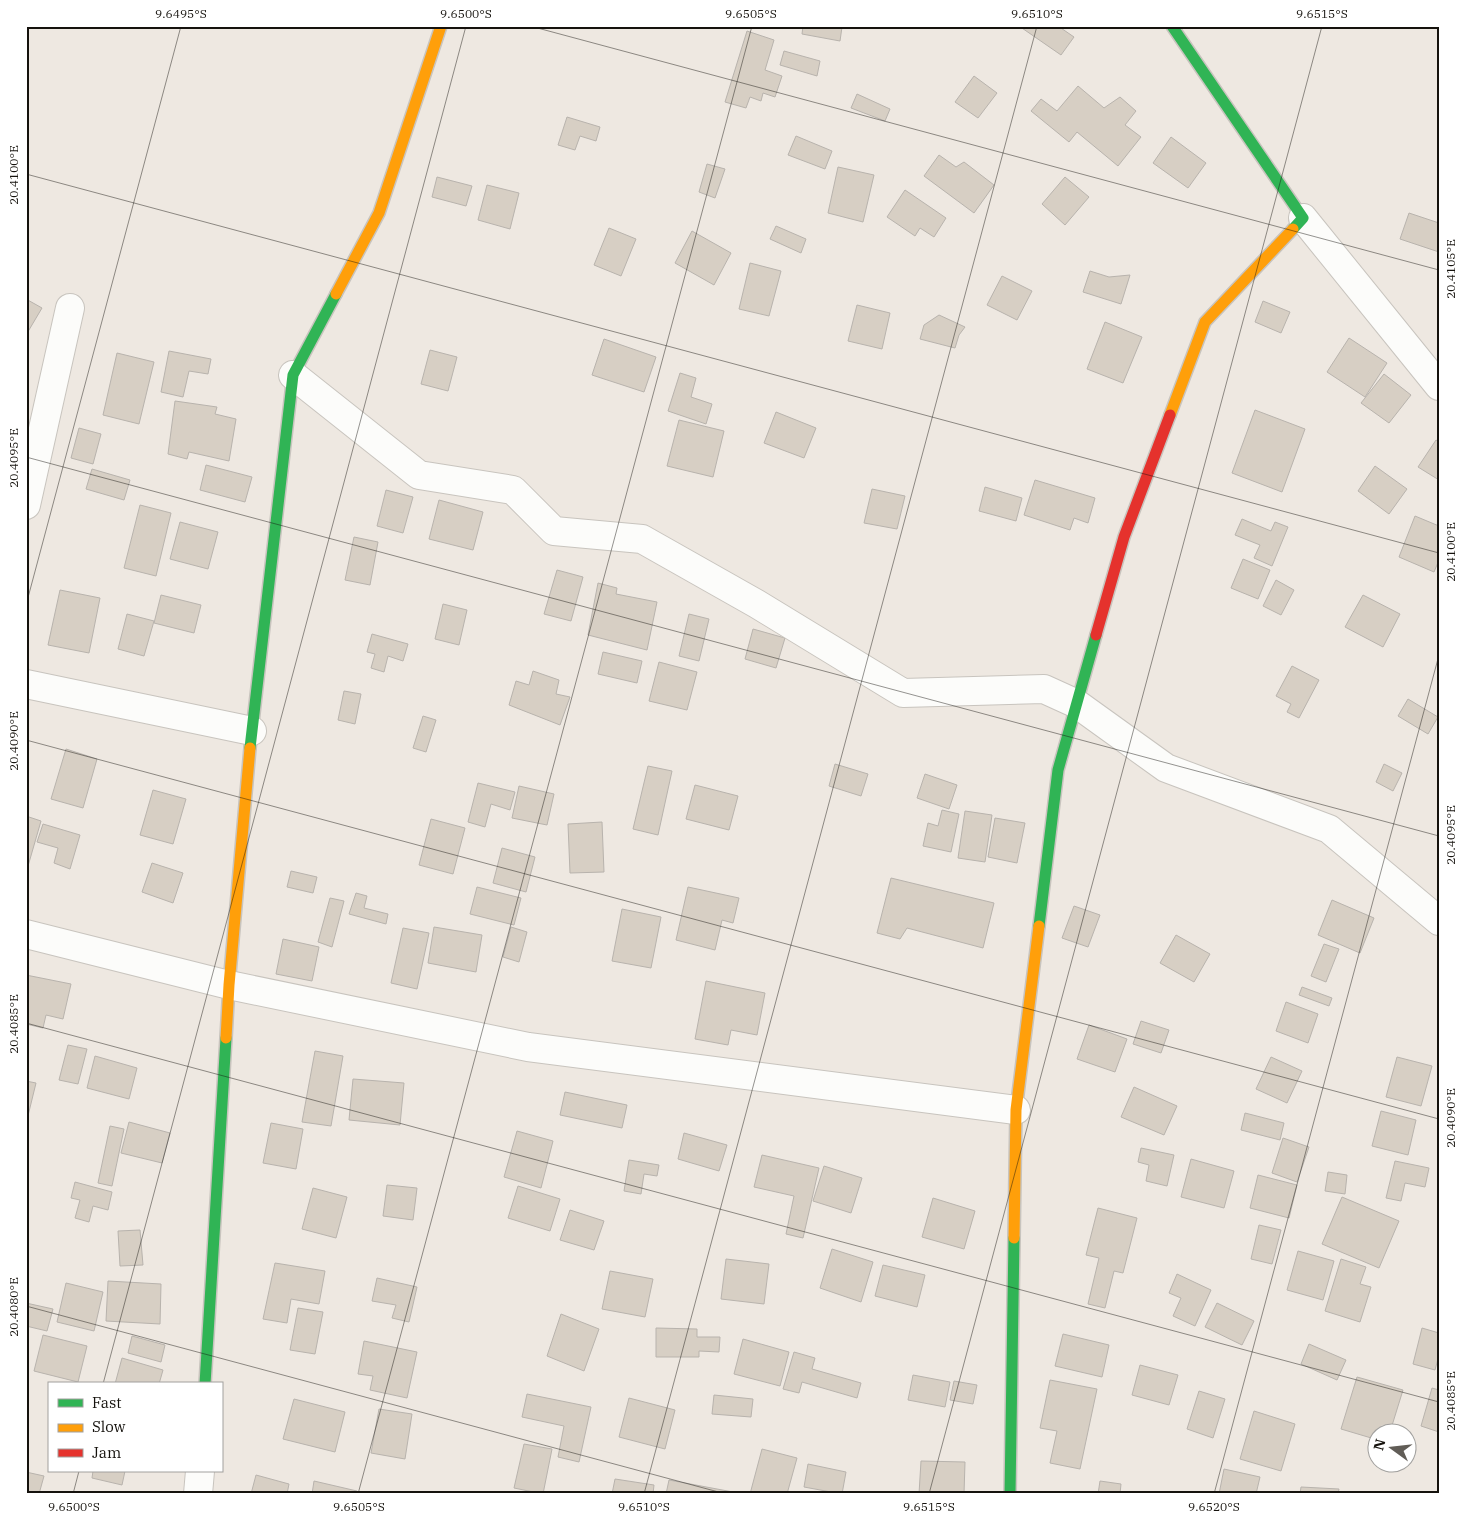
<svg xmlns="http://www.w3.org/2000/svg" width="1465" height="1520" font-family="'IBM Plex Serif',serif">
<rect width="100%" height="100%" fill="#eee8e1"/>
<!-- building -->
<g fill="#d7cfc4" stroke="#b8b3ad">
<path d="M803,26L842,27L840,41L802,34Z"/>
<path d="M1019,26H1058L1074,37L1061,55Z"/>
<path d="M747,31L774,40L765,70L782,76L775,97L763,93L761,101L750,97L746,108L725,102Z"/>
<path d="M784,51L820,61L817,76L780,65Z"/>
<path d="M974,76L997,93L978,118L955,102Z"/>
<path d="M1078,86L1104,108L1120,97L1136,111L1125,125L1141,137L1118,166L1077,132L1069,142L1031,111L1041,99L1057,111Z"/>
<path d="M857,94L890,109L885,121L851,108Z"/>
<path d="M567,117L600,127L596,141L580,136L575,150L558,145Z"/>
<path d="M796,136L832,151L825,169L788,155Z"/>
<path d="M1171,137L1206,163L1188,188L1153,163Z"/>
<path d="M939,155L956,167L964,162L994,185L974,213L924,176Z"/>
<path d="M707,164L725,169L715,198L699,192Z"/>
<path d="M838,167L874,175L863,222L828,213Z"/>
<path d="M437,177L472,186L466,206L432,197Z"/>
<path d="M1065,177L1089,197L1065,225L1042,204Z"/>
<path d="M487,185L519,193L510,229L478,220Z"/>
<path d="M905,190L946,218L934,237L920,228L915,236L887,217Z"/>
<path d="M1409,213L1439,223V252L1400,239Z"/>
<path d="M776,226L806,239L801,253L770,239Z"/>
<path d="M609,228L636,239L621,276L594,265Z"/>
<path d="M692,231L731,253L714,285L675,263Z"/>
<path d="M750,263L781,271L769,316L739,309Z"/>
<path d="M1090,271L1109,277L1130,275L1121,304L1083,292Z"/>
<path d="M1002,276L1032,291L1017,320L987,305Z"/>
<path d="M26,299L42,308L26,335Z"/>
<path d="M1263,301L1290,312L1281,333L1255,322Z"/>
<path d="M857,305L890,313L882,349L848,341Z"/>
<path d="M939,315L965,327L959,335L955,348L920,339L924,325Z"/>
<path d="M1105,322L1142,337L1123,383L1087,369Z"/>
<path d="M1349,338L1387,363L1365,397L1327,372Z"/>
<path d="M604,339L656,357L644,392L592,375Z"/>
<path d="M430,350L457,357L448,391L421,384Z"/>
<path d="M169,351L211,359L208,374L189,371L183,397L161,392Z"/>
<path d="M117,353L154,362L139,424L103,415Z"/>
<path d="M680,373L696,378L691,397L712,404L706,424L668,411Z"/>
<path d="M1384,374L1411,395L1389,423L1361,403Z"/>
<path d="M175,401L217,407L215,414L236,419L229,461L189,452L187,459L168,454Z"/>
<path d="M1255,410L1305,429L1282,492L1232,473Z"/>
<path d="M776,412L816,428L804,458L764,443Z"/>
<path d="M679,420L724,431L713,477L667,466Z"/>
<path d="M79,428L101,434L93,464L71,458Z"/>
<path d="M1436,440L1439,442V480L1418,467Z"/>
<path d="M206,465L252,477L245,502L200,490Z"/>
<path d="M1375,466L1407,489L1389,514L1358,491Z"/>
<path d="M92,469L130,480L124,500L86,489Z"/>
<path d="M1035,480L1095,498L1088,523L1074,518L1070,530L1024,515Z"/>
<path d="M985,487L1022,498L1016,521L979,511Z"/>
<path d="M872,489L905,496L897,529L864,523Z"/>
<path d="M386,490L413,497L403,533L377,526Z"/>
<path d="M439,500L483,512L473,550L429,539Z"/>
<path d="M140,505L171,513L156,576L124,568Z"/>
<path d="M1415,516L1439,526V560L1434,572L1399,557Z"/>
<path d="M1242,519L1271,531L1275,522L1288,527L1272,566L1254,558L1260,545L1235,535Z"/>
<path d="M180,522L218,532L208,569L170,559Z"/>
<path d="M354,537L378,542L370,585L345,580Z"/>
<path d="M1243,559L1270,570L1258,599L1231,588Z"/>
<path d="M557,570L583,577L571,621L544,614Z"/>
<path d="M1276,580L1294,590L1281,615L1263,606Z"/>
<path d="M598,583L617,588L616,594L657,602L647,650L588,635Z"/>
<path d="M60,590L100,598L89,653L48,645Z"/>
<path d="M161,595L201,605L194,633L154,623Z"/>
<path d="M1363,595L1400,614L1383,647L1345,627Z"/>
<path d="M443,604L467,610L459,645L435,639Z"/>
<path d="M127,614L154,621L144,656L118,649Z"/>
<path d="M689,614L709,619L699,661L679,656Z"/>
<path d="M753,629L785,638L776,668L745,659Z"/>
<path d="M372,634L408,644L403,661L388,656L384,672L371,668L375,654L367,652Z"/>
<path d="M603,652L642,661L637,683L598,674Z"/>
<path d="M659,662L697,672L687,710L649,701Z"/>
<path d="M1292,666L1319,680L1299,718L1287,712L1291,704L1276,696Z"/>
<path d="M533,671L559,680L556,694L570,697L560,725L509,705L516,681L529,685Z"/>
<path d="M344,691L361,694L355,724L338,720Z"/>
<path d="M1408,699L1438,717L1428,734L1398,716Z"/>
<path d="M423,716L436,720L426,752L413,748Z"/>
<path d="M66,749L97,759L83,808L51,799Z"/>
<path d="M835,764L868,774L861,796L829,786Z"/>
<path d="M1384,764L1402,773L1393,791L1376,782Z"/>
<path d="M648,766L672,771L658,835L633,829Z"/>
<path d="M925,774L957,785L949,809L917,798Z"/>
<path d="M478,783L515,792L510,810L491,804L485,827L468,822Z"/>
<path d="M695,785L738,796L729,830L686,819Z"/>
<path d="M519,786L554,794L547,825L512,818Z"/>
<path d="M153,790L186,799L173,844L140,835Z"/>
<path d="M942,810L959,814L951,852L923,846L928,823L938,826Z"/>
<path d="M965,811L992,815L985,862L958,858Z"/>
<path d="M26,816L41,821L26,873Z"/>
<path d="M995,818L1025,823L1017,863L988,857Z"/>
<path d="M431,819L465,828L453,874L419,865Z"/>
<path d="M602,822L604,872L570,873L568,824Z"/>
<path d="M43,824L80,835L70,869L54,863L58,848L37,842Z"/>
<path d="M502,848L535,857L526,892L493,883Z"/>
<path d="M152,863L183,873L173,903L142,892Z"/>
<path d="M291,871L317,877L313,893L287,887Z"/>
<path d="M891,878L994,903L983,948L907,928L900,939L877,933Z"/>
<path d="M477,887L521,898L514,925L470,914Z"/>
<path d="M688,887L739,898L733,923L722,920L715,950L676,940Z"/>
<path d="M356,893L367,896L364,908L388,914L386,924L349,914Z"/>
<path d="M330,898L344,901L332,947L318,942Z"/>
<path d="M1332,900L1374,918L1360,953L1318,935Z"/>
<path d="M1074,906L1100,915L1088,947L1062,938Z"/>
<path d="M622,909L661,917L651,968L612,961Z"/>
<path d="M434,927L482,935L476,972L428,963Z"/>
<path d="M511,927L527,932L519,962L503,957Z"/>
<path d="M403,928L429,933L417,989L391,983Z"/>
<path d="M1176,935L1210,954L1194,982L1160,963Z"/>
<path d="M283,939L319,947L312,981L276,974Z"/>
<path d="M1324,944L1339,949L1326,982L1311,976Z"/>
<path d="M26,975L71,984L63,1019L46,1015L43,1028L26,1024Z"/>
<path d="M706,981L765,993L757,1035L731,1030L728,1045L695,1039Z"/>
<path d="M1302,987L1332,998L1329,1006L1299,995Z"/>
<path d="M1286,1002L1318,1014L1308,1043L1276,1031Z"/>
<path d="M1141,1021L1169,1030L1161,1053L1133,1044Z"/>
<path d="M1089,1025L1127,1039L1115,1072L1077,1059Z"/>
<path d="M68,1045L87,1049L78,1084L59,1080Z"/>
<path d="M315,1051L343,1056L331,1126L302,1122Z"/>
<path d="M95,1056L137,1068L129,1099L87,1088Z"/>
<path d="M1271,1057L1302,1071L1287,1103L1256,1089Z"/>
<path d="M1397,1057L1432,1066L1421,1106L1386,1097Z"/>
<path d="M353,1079L404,1083L400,1125L349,1120Z"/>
<path d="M26,1081L36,1083L26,1124Z"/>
<path d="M1134,1087L1177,1106L1164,1135L1121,1117Z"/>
<path d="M565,1092L627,1105L622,1128L560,1115Z"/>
<path d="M1381,1111L1416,1120L1408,1155L1372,1146Z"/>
<path d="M1245,1113L1284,1123L1280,1140L1241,1130Z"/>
<path d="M129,1122L170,1133L162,1163L121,1153Z"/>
<path d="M271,1123L303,1129L296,1169L263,1163Z"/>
<path d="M110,1126L124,1129L112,1186L98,1183Z"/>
<path d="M517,1131L553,1141L541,1188L504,1177Z"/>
<path d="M684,1133L727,1145L719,1171L678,1159Z"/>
<path d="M1283,1138L1309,1147L1297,1182L1272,1173Z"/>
<path d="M1141,1148L1174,1155L1167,1186L1146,1181L1149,1165L1138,1162Z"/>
<path d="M762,1155L819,1168L803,1238L786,1234L794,1196L754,1187Z"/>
<path d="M1191,1159L1234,1171L1224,1208L1181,1197Z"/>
<path d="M629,1160L659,1165L657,1176L644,1174L641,1194L624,1191Z"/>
<path d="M1395,1161L1429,1168L1425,1187L1405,1183L1401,1201L1386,1198Z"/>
<path d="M824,1166L862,1178L851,1213L813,1201Z"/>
<path d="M1328,1172L1347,1175L1345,1194L1325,1191Z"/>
<path d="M1258,1175L1297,1185L1289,1218L1250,1208Z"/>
<path d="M75,1182L112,1192L108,1210L93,1206L89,1222L75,1218L80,1200L71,1198Z"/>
<path d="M387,1185L417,1188L413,1220L383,1216Z"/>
<path d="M518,1186L560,1199L550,1231L508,1218Z"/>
<path d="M313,1188L347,1197L336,1238L302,1229Z"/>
<path d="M1342,1197L1399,1221L1379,1268L1322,1244Z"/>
<path d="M933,1198L975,1211L964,1249L922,1237Z"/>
<path d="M1098,1208L1137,1218L1123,1273L1114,1271L1105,1308L1088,1304L1099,1258L1086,1255Z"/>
<path d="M570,1210L604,1221L594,1250L560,1240Z"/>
<path d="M1259,1225L1281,1230L1272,1264L1251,1259Z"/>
<path d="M140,1230L143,1265L120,1266L118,1231Z"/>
<path d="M832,1249L873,1262L861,1302L820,1288Z"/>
<path d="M1298,1251L1334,1261L1323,1300L1287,1290Z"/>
<path d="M726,1259L769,1264L764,1304L721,1299Z"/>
<path d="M1341,1259L1366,1267L1360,1284L1371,1287L1360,1322L1325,1311Z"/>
<path d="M275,1263L325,1271L319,1304L291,1299L287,1323L263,1319Z"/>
<path d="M883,1265L925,1275L917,1307L875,1296Z"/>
<path d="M610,1271L653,1279L645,1317L602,1309Z"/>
<path d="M1177,1274L1211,1290L1195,1326L1173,1316L1181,1298L1169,1293Z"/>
<path d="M377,1278L417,1287L409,1322L392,1318L396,1305L372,1301Z"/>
<path d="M108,1281L161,1284L160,1324L106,1321Z"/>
<path d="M66,1283L103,1292L94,1331L57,1322Z"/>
<path d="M26,1303L53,1309L47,1331L26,1326Z"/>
<path d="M1217,1303L1254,1321L1242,1345L1205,1327Z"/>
<path d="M298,1308L323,1312L315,1354L290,1350Z"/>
<path d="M561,1314L599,1329L584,1371L547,1356Z"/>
<path d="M656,1328L697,1329V1337H720L719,1352L699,1351V1357H656Z"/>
<path d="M1422,1328L1439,1333V1355L1435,1370L1413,1364Z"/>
<path d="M1063,1334L1109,1345L1102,1377L1055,1366Z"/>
<path d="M43,1335L87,1346L78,1382L34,1371Z"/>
<path d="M132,1336L165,1345L161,1362L128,1353Z"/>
<path d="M743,1339L789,1352L780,1386L734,1374Z"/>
<path d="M364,1341L417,1352L407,1398L370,1390L373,1376L358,1374Z"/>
<path d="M1309,1344L1346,1360L1337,1380L1301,1364Z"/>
<path d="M794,1352L815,1358L812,1369L861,1383L857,1398L802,1382L799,1393L783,1389Z"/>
<path d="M122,1358L163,1370L159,1384H115Z"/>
<path d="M1140,1365L1178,1375L1169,1405L1132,1395Z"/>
<path d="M913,1375L950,1382L945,1407L908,1400Z"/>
<path d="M1357,1377L1403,1390L1390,1432H1378V1440L1341,1429Z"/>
<path d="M1050,1380L1097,1389L1080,1469L1050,1463L1057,1431L1040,1428Z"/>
<path d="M954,1381L977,1385L973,1404L950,1400Z"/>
<path d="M1432,1388L1439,1390V1432L1421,1426Z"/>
<path d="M1199,1391L1225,1399L1213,1438L1187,1429Z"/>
<path d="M527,1394L591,1407L579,1462L558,1457L564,1426L522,1417Z"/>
<path d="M714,1395L753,1399L751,1417L712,1414Z"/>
<path d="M629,1398L675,1410L665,1449L619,1437Z"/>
<path d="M294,1399L345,1412L335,1452L283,1439Z"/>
<path d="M379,1409L412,1414L405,1459L371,1453Z"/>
<path d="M1254,1411L1295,1424L1281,1471L1240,1459Z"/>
<path d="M524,1444L552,1449L543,1494L514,1488Z"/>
<path d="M762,1449L797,1458L787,1494H750Z"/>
<path d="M921,1461L965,1462L964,1494H919Z"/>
<path d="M808,1464L846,1472L842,1494L804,1487Z"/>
<path d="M1224,1469L1260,1477L1256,1494H1219Z"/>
<path d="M93,1471H125L122,1485L92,1478Z"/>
<path d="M26,1472L44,1476L39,1494H26Z"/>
<path d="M256,1475L289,1484L287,1494H251Z"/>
<path d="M615,1479L654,1485L653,1494H612Z"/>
<path d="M669,1480L733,1492V1494H666Z"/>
<path d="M314,1481L357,1491L356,1494H312Z"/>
<path d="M1100,1481L1121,1484L1120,1494H1098Z"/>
<path d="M1301,1487L1339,1489L1338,1494H1300Z"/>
</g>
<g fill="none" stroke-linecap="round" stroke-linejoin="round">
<defs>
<g id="street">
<path d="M1303,218L1439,386"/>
<path d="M293,375L419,475L513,490L554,531L642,539L757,604L903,693L1044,689L1077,704L1166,768L1329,829L1439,921"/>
<path d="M26,505L70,308"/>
<path d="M26,684L252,731"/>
<path d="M26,934L229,985L528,1047L1016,1110"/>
<path d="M198,1494L200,1471"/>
</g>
<g id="fast">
<path d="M1172,26L1303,218L1293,229"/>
<path d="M250,748L293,375L336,294"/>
<path d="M1039,926L1058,770L1096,635"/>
<path d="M205,1384L226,1038"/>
<path d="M1010,1494L1014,1238"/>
</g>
<g id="slow">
<path d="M336,294L379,213L441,26"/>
<path d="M1170,415L1205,322L1293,229"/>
<path d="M226,1038L229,985L250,748"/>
<path d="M1014,1238L1016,1110L1039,926"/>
</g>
<path id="jam" d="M1096,635L1124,537L1170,415"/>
</defs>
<!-- street casing -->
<use href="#street" stroke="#c8c4be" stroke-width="30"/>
<!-- fast casing -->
<use href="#fast" stroke="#c8c4be" stroke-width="14"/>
<!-- slow casing -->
<use href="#slow" stroke="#c8c4be" stroke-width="14"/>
<!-- jam casing -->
<use href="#jam" stroke="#c8c4be" stroke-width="14"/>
<!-- street -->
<use href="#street" stroke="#fcfcfa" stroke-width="28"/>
<!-- fast -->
<use href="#fast" stroke="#30b455" stroke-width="11"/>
<!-- slow -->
<use href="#slow" stroke="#ff9f0a" stroke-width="11"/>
<!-- jam -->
<use href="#jam" stroke="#e5322d" stroke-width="11"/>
</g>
<!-- ticks -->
<path fill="none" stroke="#15120d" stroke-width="1" stroke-opacity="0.45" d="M530,26L1439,270M26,174L1439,553M26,457L1439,836M26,605L181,26M26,740L1439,1119M26,1023L1439,1402M26,1306L726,1494M103,1384L466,26M73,1494L79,1471M358,1494L752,26M644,1494L1037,26M929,1494L1322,26M1214,1494L1439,655"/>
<!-- border -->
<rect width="1465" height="1520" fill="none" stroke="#ffffff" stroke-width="55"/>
<!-- legend -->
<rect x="48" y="1382" width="175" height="90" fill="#ffffff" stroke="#a1a09e"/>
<rect x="58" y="1399" width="25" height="8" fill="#30b455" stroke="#a1a09e"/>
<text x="92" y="1408" font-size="15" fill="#15120d">Fast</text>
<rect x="58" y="1424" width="25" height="8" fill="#ff9f0a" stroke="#a1a09e"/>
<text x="92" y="1432" font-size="15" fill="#15120d">Slow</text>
<rect x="58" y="1449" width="25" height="8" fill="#e5322d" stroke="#a1a09e"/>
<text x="92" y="1458" font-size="15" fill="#15120d">Jam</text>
<!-- north arrow -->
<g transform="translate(1392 1448) rotate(285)"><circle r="24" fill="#ffffff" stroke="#a1a09e"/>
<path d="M0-4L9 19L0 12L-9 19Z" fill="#615d57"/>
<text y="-8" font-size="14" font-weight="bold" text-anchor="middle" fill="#15120d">N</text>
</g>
<rect x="28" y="28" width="1410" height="1464" fill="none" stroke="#15120d" stroke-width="2"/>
<g font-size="12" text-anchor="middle" fill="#15120d">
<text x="181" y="18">9.6495°S</text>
<text x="466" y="18">9.6500°S</text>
<text x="751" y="18">9.6505°S</text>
<text x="1037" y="18">9.6510°S</text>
<text x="1322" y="18">9.6515°S</text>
<text transform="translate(14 175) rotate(-90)" y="4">20.4100°E</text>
<text transform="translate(1451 269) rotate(-90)" y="4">20.4105°E</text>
<text transform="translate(14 458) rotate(-90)" y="4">20.4095°E</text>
<text transform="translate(1451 552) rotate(-90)" y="4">20.4100°E</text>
<text transform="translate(14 741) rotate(-90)" y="4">20.4090°E</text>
<text transform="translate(1451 835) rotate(-90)" y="4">20.4095°E</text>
<text transform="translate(14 1024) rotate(-90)" y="4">20.4085°E</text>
<text transform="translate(1451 1118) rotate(-90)" y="4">20.4090°E</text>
<text transform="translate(14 1307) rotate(-90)" y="4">20.4080°E</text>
<text transform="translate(1451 1401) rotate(-90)" y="4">20.4085°E</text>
<text x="74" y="1511">9.6500°S</text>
<text x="359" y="1511">9.6505°S</text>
<text x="644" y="1511">9.6510°S</text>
<text x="929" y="1511">9.6515°S</text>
<text x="1214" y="1511">9.6520°S</text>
</g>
</svg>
